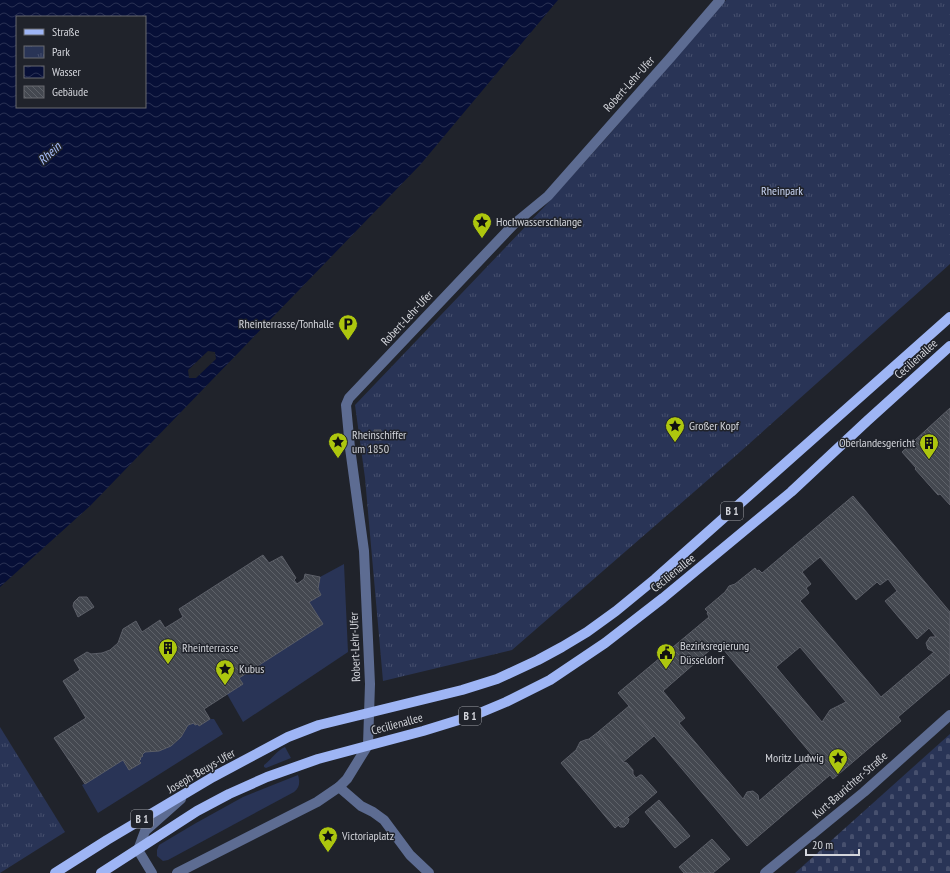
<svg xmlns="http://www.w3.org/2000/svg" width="950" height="873" font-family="'PT Sans Narrow',sans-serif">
<defs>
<pattern id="cemetery-stones" width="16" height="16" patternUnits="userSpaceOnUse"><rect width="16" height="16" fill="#293456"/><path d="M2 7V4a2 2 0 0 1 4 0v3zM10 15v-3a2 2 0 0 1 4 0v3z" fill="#47506e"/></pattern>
<pattern id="park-tufts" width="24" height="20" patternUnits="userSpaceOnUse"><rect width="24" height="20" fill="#293456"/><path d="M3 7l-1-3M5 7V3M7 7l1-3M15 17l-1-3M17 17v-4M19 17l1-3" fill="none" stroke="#47506e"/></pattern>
<pattern id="water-waves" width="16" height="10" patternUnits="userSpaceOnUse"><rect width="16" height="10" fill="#070f37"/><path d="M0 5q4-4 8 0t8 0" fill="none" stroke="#2a3153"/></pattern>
<pattern id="building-back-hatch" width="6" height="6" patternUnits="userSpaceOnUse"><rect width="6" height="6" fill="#444850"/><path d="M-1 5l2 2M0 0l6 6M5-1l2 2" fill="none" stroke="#5e6269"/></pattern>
</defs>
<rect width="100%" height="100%" fill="#20232b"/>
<!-- green -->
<g fill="#293456">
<path d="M344,564L348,652L243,722L227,694L243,684L239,678L323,624L309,602L321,595L318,589L320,577Z"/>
<path d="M210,719H214L223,734L98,813L82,785L123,760L130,770L140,763L139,761L141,759L140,758L145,752C165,752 180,744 188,725L194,723L196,725L198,724L199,726Z"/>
<path d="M285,747L291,758L266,768L264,767V765C272,759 276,751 285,747Z"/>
<path d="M298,775C300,782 300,787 294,792L168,860L163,861L157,856V850L159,845L196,823L243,797Z"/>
</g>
<!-- cemetery -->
<path fill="url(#cemetery-stones)" d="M950,734V873H795Z"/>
<!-- park -->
<g fill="url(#park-tufts)">
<path d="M726,0H950V264L740,452L512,650L383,681L365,478L355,405L545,206L608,136Z"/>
<path d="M0,727L65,832L0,873Z"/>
</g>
<!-- water -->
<path fill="url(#water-waves)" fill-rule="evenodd" d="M0,0H558L420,165L90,506L0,587ZM17,17H145V107H17Z"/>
<!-- pier -->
<path fill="#20232b" d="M208,351L215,352L216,359L196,378H189L188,370Z"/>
<!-- building -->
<g fill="url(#building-back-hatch)" stroke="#5c5f68" fill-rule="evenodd">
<path d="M950,408V505L940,494L938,495L915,469L916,468L902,452Z"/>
<path d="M374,430H381L382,440H375Z"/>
<path d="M853,496L950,612V673L898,717L901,721L833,779L830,775L747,846L618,693L709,617L707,613L708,612L705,609L725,592L729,586L735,584L755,568L757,571L759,570L762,573ZM820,557L856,600L877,582L880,585L888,579L897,591L885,601L917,639L929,628L936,637H930L926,643L928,649L934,652L881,697L800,601L809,593L806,588L811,584L802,572ZM718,643L812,755L759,801L758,795L753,791L747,792L743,799L679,723L685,718L663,691ZM800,647L846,702L830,710L822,722L776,667Z"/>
<path d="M263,555L269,563L282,556L296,578L294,580L297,584L304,579L305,574L320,577L318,589L321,595L309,602L323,624L239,678L243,684L204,709L210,719L199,726L198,724L195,725L194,723L188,725L181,737L171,746L159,751L145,752L142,755L143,756L140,758L141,759L139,761L141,763L129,770L123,760L85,784L54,738L86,718L63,681L80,670L74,660L87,652L91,654L102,653L110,650L118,643L123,629L136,621L142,632L160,620L165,628L183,617L179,609Z"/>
<path d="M79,597H87L94,607L78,617L73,606L74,602Z"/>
<path d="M629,706L654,736L623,762L598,732Z"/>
<path d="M598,732L623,762L627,763L633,770V774L636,778L640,775H642L657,792L615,828L561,763L576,750L580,742L585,740L589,739Z"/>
<path d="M659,800L690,836L675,848L645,812Z"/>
<path d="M627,817L629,819L628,823L624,827H620L618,825Z"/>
<path d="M712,839L730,859L713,873H684L679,867Z"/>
</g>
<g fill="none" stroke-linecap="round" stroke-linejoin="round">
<!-- minor -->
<g stroke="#5d6c92" stroke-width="10">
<path d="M339,787L361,806L373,812L384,820L410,855L429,873"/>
<path d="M152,873L138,850L145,831L181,799"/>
<path d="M177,873L317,802L339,787L347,779L368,745L370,684L364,551L350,448L346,405L349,398L514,224L548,196L671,57L720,0"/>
<path d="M765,873L864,792L950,715"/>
</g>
<!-- major -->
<g stroke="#9eb5f5" stroke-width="10">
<path d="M55,873L107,840L213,777L288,737L319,725L462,690L497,679L538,660L562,647L587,632L616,611L655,579L950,317"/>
<path d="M101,873L197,811L229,794L267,777L318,759L423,731L475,715L506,702L550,680L605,643L663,598L791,492L867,421L950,346"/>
</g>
</g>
<!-- icons -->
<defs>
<symbol id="sight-pin" viewBox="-11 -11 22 30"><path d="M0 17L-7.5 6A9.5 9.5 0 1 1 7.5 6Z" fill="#adc60e" stroke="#20232b"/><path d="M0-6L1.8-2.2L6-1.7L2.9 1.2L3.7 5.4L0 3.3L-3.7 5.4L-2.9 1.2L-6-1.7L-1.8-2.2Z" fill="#111"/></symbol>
<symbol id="parking-pin" viewBox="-11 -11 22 30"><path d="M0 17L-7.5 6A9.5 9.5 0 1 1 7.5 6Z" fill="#adc60e" stroke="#20232b"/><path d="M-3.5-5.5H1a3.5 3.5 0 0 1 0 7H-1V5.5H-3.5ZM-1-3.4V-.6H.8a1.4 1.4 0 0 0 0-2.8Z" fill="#111"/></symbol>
<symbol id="building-pin" viewBox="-11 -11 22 30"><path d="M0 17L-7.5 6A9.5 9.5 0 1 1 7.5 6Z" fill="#adc60e" stroke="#20232b"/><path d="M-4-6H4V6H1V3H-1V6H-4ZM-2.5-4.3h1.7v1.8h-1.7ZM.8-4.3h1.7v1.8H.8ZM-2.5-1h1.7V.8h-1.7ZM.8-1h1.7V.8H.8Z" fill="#111"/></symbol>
<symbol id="civic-pin" viewBox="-11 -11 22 30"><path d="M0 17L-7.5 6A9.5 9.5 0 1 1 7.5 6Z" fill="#adc60e" stroke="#20232b"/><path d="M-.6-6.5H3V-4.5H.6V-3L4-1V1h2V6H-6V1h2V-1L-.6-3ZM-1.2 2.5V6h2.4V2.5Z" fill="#111"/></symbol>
</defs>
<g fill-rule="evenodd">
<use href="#sight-pin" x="471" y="211" width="22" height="30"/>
<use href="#parking-pin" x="337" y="313" width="22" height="30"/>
<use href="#sight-pin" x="664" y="415" width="22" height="30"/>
<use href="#sight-pin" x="327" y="431" width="22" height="30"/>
<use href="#building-pin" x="918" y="432" width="22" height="30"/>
<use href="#building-pin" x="157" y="637" width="22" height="30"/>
<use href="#civic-pin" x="655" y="642" width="22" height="30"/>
<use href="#sight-pin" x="214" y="658" width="22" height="30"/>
<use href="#sight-pin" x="827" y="747" width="22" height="30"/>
<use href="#sight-pin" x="317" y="825" width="22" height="30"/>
</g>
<g text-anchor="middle" stroke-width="3" stroke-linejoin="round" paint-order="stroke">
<!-- shield labels -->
<g fill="#20232b" stroke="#9da0a6" stroke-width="1">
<rect x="721" y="502" width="22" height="18" rx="3"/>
<rect x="459" y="707" width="22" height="18" rx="3"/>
<rect x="131" y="810" width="22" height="18" rx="3"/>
</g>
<g font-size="11" font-weight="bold" fill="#d3d5db">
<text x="732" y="515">B 1</text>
<text x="470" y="720">B 1</text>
<text x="142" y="823">B 1</text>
</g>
<!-- street labels -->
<g font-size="12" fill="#d3d5db" stroke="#20232b">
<text transform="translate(629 84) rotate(-48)" y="4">Robert-Lehr-Ufer</text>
<text transform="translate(407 318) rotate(-47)" y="4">Robert-Lehr-Ufer</text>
<text transform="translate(916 359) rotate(-42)" y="4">Cecilienallee</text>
<text transform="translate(673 573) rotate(-39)" y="4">Cecilienallee</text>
<text transform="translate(355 647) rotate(-92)" y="4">Robert-Lehr-Ufer</text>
<text transform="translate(397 724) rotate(-15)" y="4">Cecilienallee</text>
<text transform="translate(201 771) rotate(-30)" y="4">Joseph-Beuys-Ufer</text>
<text transform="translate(850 785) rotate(-41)" y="4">Kurt-Baurichter-Straße</text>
</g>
<!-- park labels -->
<g font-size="12" fill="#cad6f4" stroke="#20232b">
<text x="782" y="195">Rheinpark</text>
</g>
<!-- poi labels -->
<g font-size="12" fill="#d3d5db" stroke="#20232b" text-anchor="start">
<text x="496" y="226">Hochwasserschlange</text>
<text x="334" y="328" text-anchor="end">Rheinterrasse/Tonhalle</text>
<text x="689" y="430">Großer Kopf</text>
<text x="352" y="439">Rheinschiffer<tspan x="352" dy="14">um 1850</tspan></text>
<text x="915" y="447" text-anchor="end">Oberlandesgericht</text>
<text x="680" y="650">Bezirksregierung<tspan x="680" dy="14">Düsseldorf</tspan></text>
<text x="182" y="652">Rheinterrasse</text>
<text x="239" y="673">Kubus</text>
<text x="824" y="762" text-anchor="end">Moritz Ludwig</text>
<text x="342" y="840">Victoriaplatz</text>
</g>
<!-- water labels -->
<g font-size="13" font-style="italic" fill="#a9bffa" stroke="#20232b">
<text transform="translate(49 153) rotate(-43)" y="5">Rhein</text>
</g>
</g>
<!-- legend -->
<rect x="16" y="16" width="130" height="92" fill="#20232b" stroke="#686a71"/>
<rect x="24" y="29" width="20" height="6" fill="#9eb5f5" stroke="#686a71"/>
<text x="52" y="36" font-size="12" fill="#d3d5db">Straße</text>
<rect x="24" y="46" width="20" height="12" fill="url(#park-tufts)" stroke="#686a71"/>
<text x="52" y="56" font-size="12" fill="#d3d5db">Park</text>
<rect x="24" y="66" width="20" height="12" fill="url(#water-waves)" stroke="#686a71"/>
<text x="52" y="76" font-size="12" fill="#d3d5db">Wasser</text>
<rect x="24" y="86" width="20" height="12" fill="url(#building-back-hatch)" stroke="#686a71"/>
<text x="52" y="96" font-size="12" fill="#d3d5db">Gebäude</text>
<!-- scale -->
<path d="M806 849v6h53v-6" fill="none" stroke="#d3d5db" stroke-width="2"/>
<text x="812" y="849" font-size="12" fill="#d3d5db" stroke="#20232b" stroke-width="3" paint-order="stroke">20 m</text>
</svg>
